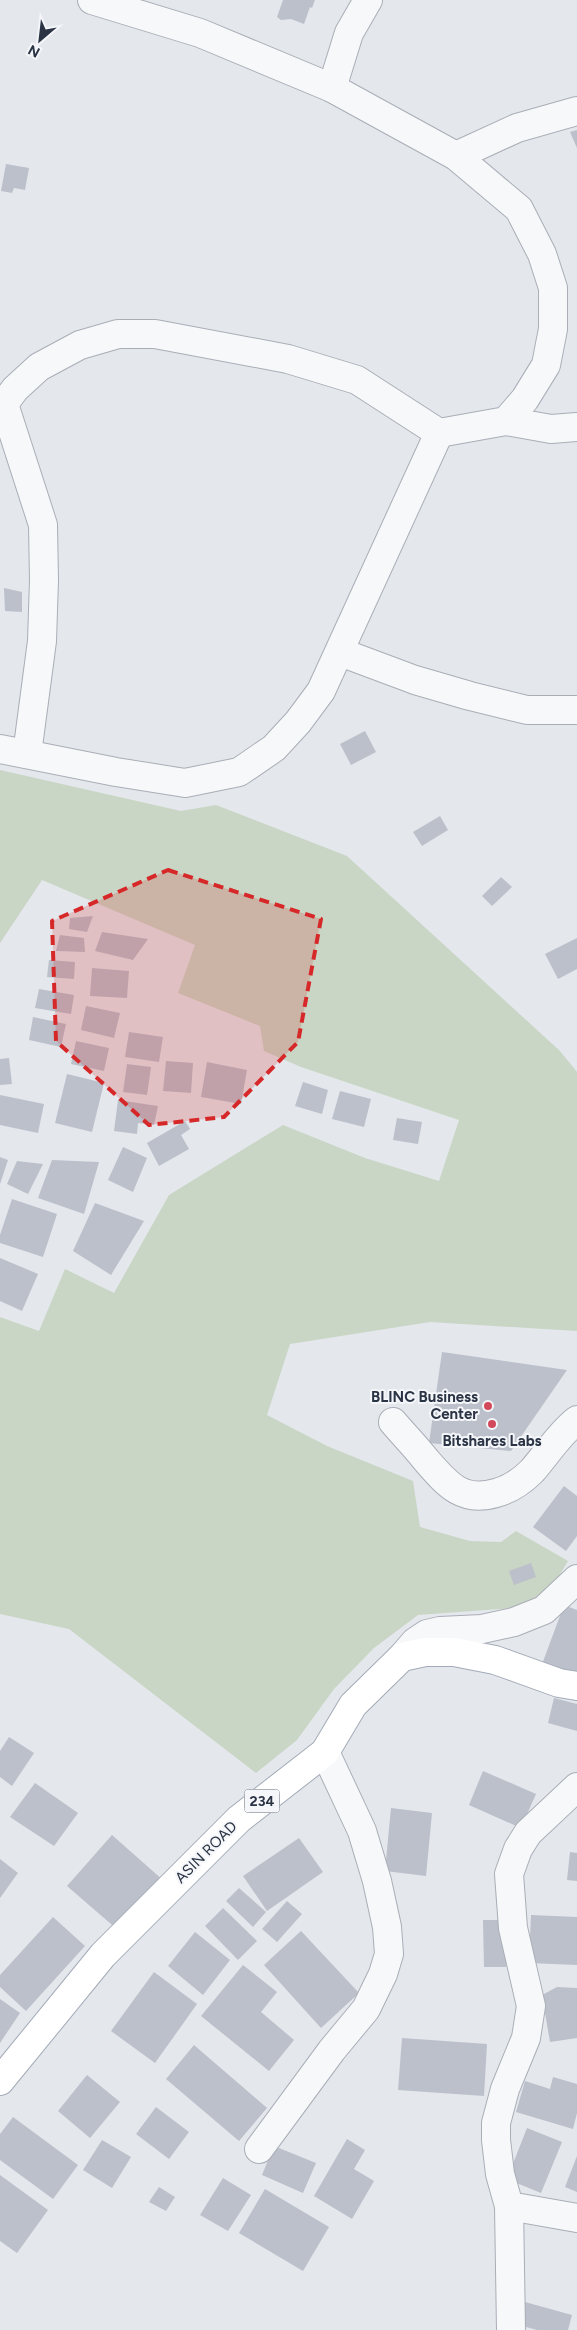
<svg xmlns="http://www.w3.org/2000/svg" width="577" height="2330" font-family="Figtree,sans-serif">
<rect width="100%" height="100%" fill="#e4e7ec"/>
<!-- green -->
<path fill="#c9d6c5" d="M0,770L181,811L216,805L347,856L560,1051L577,1072V1331L430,1322L290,1344L267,1415L327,1446L413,1481L420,1527L470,1541L501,1542L516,1531L568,1561L550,1591L515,1608L418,1615L374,1648L334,1689L297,1740L256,1773L69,1629L0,1614V1317L39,1331L65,1269L114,1293L169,1195L283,1125L365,1158L439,1181L459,1120L301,1067L264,1051L260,1026L178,993L195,945L42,880L0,943Z"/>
<!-- building -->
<g fill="#bbc0ca">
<path d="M283,0H315L312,8L310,7L304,24L291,19L281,20L277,17Z"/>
<path d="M577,130V148L570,132Z"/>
<path d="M6,164L29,168L25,190L14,188L12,193L1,191Z"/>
<path d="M4,588L22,592V612L5,611Z"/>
<path d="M365,731L376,752L351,765L340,744Z"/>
<path d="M440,816L448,830L422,846L413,832Z"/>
<path d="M501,877L512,887L492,906L482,896Z"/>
<path d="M93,916L87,932L69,929L70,918Z"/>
<path d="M102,932L148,939L133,960L95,951Z"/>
<path d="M60,935L84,938L85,952L56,951Z"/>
<path d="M577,938V969L558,979L545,954Z"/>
<path d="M49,960L75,962L74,979L47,977Z"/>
<path d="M92,968L129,971L127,998L90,996Z"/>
<path d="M39,989L74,995L71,1014L35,1008Z"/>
<path d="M86,1006L120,1013L114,1038L81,1030Z"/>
<path d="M33,1017L66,1024L61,1047L29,1040Z"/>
<path d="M129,1032L163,1037L159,1062L125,1057Z"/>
<path d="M76,1041L109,1048L104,1071L71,1064Z"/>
<path d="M9,1058L12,1084L0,1085V1059Z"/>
<path d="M166,1061L193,1063L191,1093L163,1091Z"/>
<path d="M207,1062L247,1070L241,1104L201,1097Z"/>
<path d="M127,1064L151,1067L147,1095L123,1092Z"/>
<path d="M67,1074L104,1083L92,1132L55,1123Z"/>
<path d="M303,1082L328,1090L322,1114L295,1106Z"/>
<path d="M340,1091L371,1099L364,1127L332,1119Z"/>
<path d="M0,1095L44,1104L38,1133L0,1125Z"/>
<path d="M118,1100L158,1106L154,1125L138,1123L137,1134L114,1131Z"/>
<path d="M397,1118L422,1122L418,1144L393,1140Z"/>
<path d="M185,1121L190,1129L181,1135L189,1149L159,1166L147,1143Z"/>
<path d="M123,1147L147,1158L133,1192L108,1180Z"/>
<path d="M0,1157L8,1160L0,1184Z"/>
<path d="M52,1160L99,1162L84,1214L38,1198Z"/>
<path d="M17,1161L43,1164L28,1194L7,1184Z"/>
<path d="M12,1199L57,1214L43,1257L0,1243V1235Z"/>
<path d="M95,1203L144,1221L111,1275L73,1251Z"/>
<path d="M0,1258L38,1274L22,1311L0,1301Z"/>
<path d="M442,1352L567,1370L511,1451L429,1443Z"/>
<path d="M564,1486L577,1496V1536L566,1551L533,1527Z"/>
<path d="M531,1563L536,1577L514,1585L509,1571Z"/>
<path d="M564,1605L577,1610V1680L541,1667Z"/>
<path d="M554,1698L577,1704V1731L548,1723Z"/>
<path d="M9,1737L34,1753L12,1786L0,1777V1751Z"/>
<path d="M483,1771L536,1794L521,1828L469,1805Z"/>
<path d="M35,1783L78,1813L54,1846L10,1817Z"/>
<path d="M391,1808L432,1813L426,1876L385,1871Z"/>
<path d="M112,1835L164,1881L119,1931L67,1886Z"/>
<path d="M299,1838L323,1872L267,1911L243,1876Z"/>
<path d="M570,1852L577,1853V1881L567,1880Z"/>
<path d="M0,1859L18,1873L0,1898Z"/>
<path d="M239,1888L266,1912L253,1927L226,1901Z"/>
<path d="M287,1901L302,1914L277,1942L262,1929Z"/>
<path d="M223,1908L257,1941L238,1960L205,1926Z"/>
<path d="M531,1915L577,1917V1965L529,1963Z"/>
<path d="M53,1917L85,1946L26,2011L0,1987V1975Z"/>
<path d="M483,1920H505L506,1967H484Z"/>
<path d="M301,1931L359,1993L321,2028L264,1965Z"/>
<path d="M195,1932L230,1960L203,1995L168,1966Z"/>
<path d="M243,1965L277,1992L261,2012L294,2040L269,2071L201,2016Z"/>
<path d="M154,1972L197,2004L155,2063L111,2031Z"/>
<path d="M557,1987L577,1988V2038L550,2042L542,1995Z"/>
<path d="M0,1999L20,2013L0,2043Z"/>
<path d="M402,2038L487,2044L484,2096L398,2090Z"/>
<path d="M194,2045L267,2108L239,2141L166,2079Z"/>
<path d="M87,2075L120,2102L90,2138L58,2111Z"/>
<path d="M553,2077L577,2084V2113L573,2129L516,2112L525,2081L550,2089Z"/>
<path d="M156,2107L189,2132L169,2159L136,2134Z"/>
<path d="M13,2117L78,2165L53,2199L0,2160V2134Z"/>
<path d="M527,2128L562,2142L541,2193L507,2179Z"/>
<path d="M347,2139L365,2150L354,2169L374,2181L352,2219L314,2196Z"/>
<path d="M102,2140L131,2157L112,2188L83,2170Z"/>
<path d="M274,2146L316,2163L303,2193L262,2175Z"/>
<path d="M577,2156V2192L565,2187Z"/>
<path d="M0,2175L48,2210L17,2253L0,2241Z"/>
<path d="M223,2178L251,2195L228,2231L200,2215Z"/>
<path d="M159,2187L175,2197L166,2211L149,2202Z"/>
<path d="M265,2189L329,2227L303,2271L239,2233Z"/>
<path d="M525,2302L572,2315L568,2330H537L519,2325Z"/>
</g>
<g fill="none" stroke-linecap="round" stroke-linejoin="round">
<defs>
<g id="minor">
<path d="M92,0L200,33L332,88L456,156L519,209L542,254L553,288V329L546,365L525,399L506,421L439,433"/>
<path d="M332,88L349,33L368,0"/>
<path d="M456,156L517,128L577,111"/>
<path d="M4,404L43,525L44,580L42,641L27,754"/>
<path d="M0,405L4,404L15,389L39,367L80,345L118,334H155L288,359L357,380L439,433"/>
<path d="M506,421L551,429L577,427"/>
<path d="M340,652L415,680L470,696L527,710H577"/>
<path d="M0,749L116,772L185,783L239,772L274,748L298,722L321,691L439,433"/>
<path d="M393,1422C404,1435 416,1447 426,1460C447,1484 462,1503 496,1493C511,1489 521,1482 532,1471C547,1454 559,1434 577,1420"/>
<path d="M402,1657L415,1642L427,1634L440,1631L482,1629L514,1622L544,1610L577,1579"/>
<path d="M259,2149L332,2050L366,2009L383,1974L389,1954L387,1927L377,1881L362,1831L325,1752"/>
<path d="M509,2206L577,2218"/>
<path d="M511,2330L509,2206L500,2174L496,2140V2123L505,2089L526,2038L531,2006L513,1928L509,1874L518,1849L528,1833L577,1787"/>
</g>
<path id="major" d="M0,2081L103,1955L239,1819L325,1752L353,1705L402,1657L425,1652H454L495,1660L559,1683L577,1686"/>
</defs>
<!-- minor casing -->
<use href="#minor" stroke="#a9aeb7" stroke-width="30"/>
<!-- major casing -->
<use href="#major" stroke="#a3abb8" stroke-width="30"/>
<!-- minor -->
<use href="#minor" stroke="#f7f8fa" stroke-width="28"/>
<!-- major -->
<use href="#major" stroke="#fff" stroke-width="28"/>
</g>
<!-- marked area -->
<path fill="#d62828" fill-opacity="0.2" stroke="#d62828" stroke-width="4" stroke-dasharray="10 6" stroke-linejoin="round" d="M168,870L321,919L298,1042L224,1117L149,1125L56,1041L52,921Z"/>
<!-- markers -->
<g fill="#d1495b" stroke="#f4f6f9" stroke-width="2">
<circle cx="488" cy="1406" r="5"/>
<circle cx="492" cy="1424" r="5"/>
</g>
<g text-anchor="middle" stroke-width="4" stroke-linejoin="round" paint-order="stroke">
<!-- shield labels -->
<rect fill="#f4f6f9" stroke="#676e7b" stroke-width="1" x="244.5" y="1789.5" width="35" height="23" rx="4"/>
<g font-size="14" font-weight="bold" fill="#2b3445">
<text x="262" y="1806">234</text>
</g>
<!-- poi labels -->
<g font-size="15" font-weight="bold" fill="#2b3445" stroke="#f4f6f9" text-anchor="end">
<text x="478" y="1402">BLINC Business<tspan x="478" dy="17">Center</tspan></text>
<text x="492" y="1446" text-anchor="middle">Bitshares Labs</text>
</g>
<!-- street labels -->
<g font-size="15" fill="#2b3445" stroke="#f4f6f9">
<text transform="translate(206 1852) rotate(-45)" y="5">ASIN ROAD</text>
</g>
</g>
<!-- north arrow -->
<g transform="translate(40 40) rotate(208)" stroke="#f4f6f9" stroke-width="4" paint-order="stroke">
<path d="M0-4L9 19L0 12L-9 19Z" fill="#2b3445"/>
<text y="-8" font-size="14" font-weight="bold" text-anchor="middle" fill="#2b3445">N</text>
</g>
</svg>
